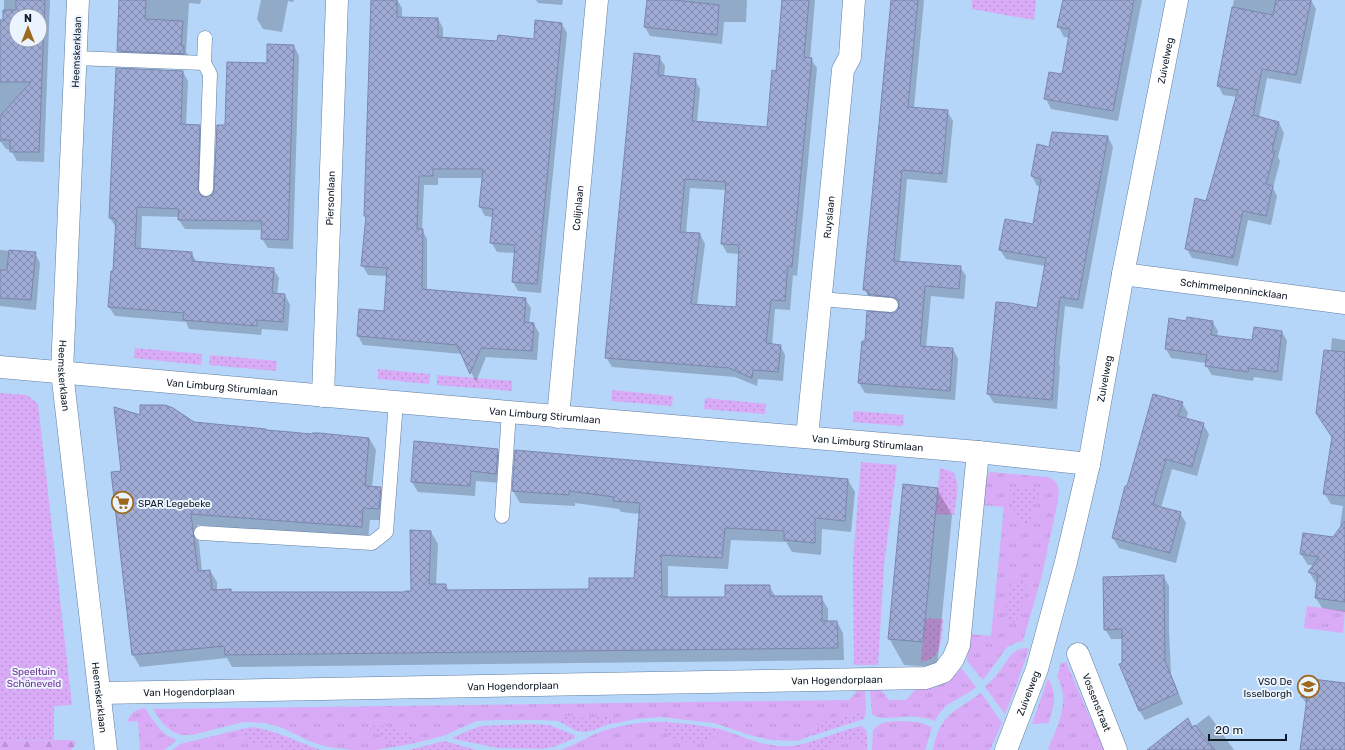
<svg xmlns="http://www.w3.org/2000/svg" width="1345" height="750" font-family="Rubik,sans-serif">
<defs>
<pattern id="grass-tufts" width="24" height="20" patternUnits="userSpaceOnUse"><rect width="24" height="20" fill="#d9abf7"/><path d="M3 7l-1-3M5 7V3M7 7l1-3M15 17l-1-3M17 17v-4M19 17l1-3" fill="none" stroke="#b993d4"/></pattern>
<pattern id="forest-firs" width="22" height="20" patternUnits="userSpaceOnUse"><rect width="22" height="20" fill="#d9abf7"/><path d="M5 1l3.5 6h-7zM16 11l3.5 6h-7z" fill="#b993d4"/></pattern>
<pattern id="park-dots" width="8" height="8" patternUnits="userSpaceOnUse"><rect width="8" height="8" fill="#d9abf7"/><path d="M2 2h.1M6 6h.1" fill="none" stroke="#b993d4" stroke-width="1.8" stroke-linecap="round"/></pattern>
<pattern id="building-cross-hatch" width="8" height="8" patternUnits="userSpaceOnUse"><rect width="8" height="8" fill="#9fabd4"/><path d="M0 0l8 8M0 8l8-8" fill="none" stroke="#808aac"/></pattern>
</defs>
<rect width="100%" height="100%" fill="#b5d5f9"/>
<!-- grass -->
<g fill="url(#grass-tufts)">
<path d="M990,472L1048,477C1060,482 1059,488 1058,501L1042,575L1023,641L1015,643L1007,647L983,680L967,661L970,634L991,636L1004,507L983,505L986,478Z"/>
<path d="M1307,606L1345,611L1343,633L1304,628Z"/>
<path d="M1025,648L1029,649L1015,689L1005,714L985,687C991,681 997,675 1002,668C1009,658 1012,650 1025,648Z"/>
<path d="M1066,662L1104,750H1050L1048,748C1058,728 1071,698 1057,677L1061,663Z"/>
<path d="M961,668L976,687C966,696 951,700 942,710C939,713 937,717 935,721C929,719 922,717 916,717C904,715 880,722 872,714L870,691L881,690L889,700H906L915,690L936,687L948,682L956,675Z"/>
<path d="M1048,678C1058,695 1054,705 1049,723L1032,724Z"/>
<path d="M857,691H865L866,711L821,723L812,731L808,737L797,741L772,740L753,736L714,723L661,717L636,719L611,724L542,720H496L476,721L443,736L415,743L376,750H352L328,747L309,741L283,728L265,723L243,722L192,735H182L173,732L163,724L153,709L849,700Z"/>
<path d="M981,693L1002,723L990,750H933C940,713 954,713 981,693Z"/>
<path d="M145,708C153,720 161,735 175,739L176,741L164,750H140L138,721L127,722C130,713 136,709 145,708Z"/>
<path d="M899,721L918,722L932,727L925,750H872L873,730C881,721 888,722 899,721Z"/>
<path d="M648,722H663L720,729L760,743L777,746H794L853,732L867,743V750H561C572,746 582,740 593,735C610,727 630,724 648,722Z"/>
<path d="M242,729L309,750H172L180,744Z"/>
</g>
<!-- forest -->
<path fill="url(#forest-firs)" d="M68,740L76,741L74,747L71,750H0V741Z"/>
<!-- park -->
<g fill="url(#park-dots)">
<path d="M972,0H1036L1034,20L972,9Z"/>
<path d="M135,348L202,354L201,365L134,358Z"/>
<path d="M210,355L277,361L276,371L209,365Z"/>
<path d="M378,369L430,374L429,384L378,379Z"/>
<path d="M437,375L512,381V391L437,385Z"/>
<path d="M612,390L673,396L672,406L611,401Z"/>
<path d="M0,393L27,395L38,404L72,705L54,706V740L0,741Z"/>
<path d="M705,398L766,404L765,414L704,409Z"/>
<path d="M854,411L904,415L903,426L853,422Z"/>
<path d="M861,462L897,465L884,565L878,665H854L853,561Z"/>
<path d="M940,468L953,472C961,484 956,501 954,515L935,514Z"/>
<path d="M1017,487H1027L1036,489L1039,493L1038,497L1030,505L1032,521C1028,525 1022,524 1018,522L1015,515L1009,491L1012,488Z"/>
<path d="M1017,580H1022L1026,585V592L1017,620L1012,623L1008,622C1002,611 1009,595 1012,584Z"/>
<path d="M925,618L943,619C942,636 943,660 921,662Z"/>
<path d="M866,711L864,719L808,737L812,731L821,723Z"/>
<path d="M566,716L587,718L611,716L614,719L611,724C601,726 589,734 579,731C572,730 565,724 558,721L561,717Z"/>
<path d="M663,722L689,724L720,729C719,732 717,735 715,737C705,746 676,743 667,734C664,730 663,726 663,722Z"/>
<path d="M531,724L549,725L574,735L575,738L553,747L542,749L498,748L454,739V737L480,726Z"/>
<path d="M376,725C390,726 408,729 415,743L393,747C389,739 378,734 370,730V727Z"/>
<path d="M861,726C868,729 867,736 867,743C849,743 843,733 829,750H811L807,743L849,729Z"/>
<path d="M253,727C277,731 298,742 321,750H287C277,742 266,748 254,745C251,745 248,742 245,741L241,732L242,729Z"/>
<path d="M444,741L477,750H409L440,742Z"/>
</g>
<!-- shadow -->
<g fill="#0003" fill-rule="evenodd">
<path d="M4,0H50L44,162L17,161L11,150L6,149L1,142H0V21L4,22ZM16,16H40V40H16Z"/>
<path d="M120,0H201L200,4L189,3L186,52L189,56L123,60L118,51Z"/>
<path d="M261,0H294L293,2L288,1L282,32L263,29L257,19Z"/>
<path d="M372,0H397L402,8V18L438,19L443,28V38L498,42L534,40L562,24L567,33L541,293L518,291L513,282L516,253L497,252L491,242L494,217L485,216L480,207L483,178H438V185H424L422,230L427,239V290L525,299L531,308L529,324H534L539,333L537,360L486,357L476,382L462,354L363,345L358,336L360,310L385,312L388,276L368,275L362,265L367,218L365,216Z"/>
<path d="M536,0H563L562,5L538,3Z"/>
<path d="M648,0H747L746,22H724L722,44L650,36L645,27Z"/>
<path d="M783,0H815L810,59H811L817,68L797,276L793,275L790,310L775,309L772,345H780L785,355L783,381L758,379L757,386L735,377L612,367L606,357L659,57L665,66L664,77L695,80L700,89L697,122L768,128L776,72ZM690,188L726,190L722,244L727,253L740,254L737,308L697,305L705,244L700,234L686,233Z"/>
<path d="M892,0H924L914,108L947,111L953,121L947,183L907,179L900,262L960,267L966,276L964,299L931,296L926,348L953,349L958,359L955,400L865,393L859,383L865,342L899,310L900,307L874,304L864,289Z"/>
<path d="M1064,0H1142L1118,121L1051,109L1046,99L1063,75L1070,38L1064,37L1058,26Z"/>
<path d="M1234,0H1311L1316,9L1301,84L1267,78L1259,118L1279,123L1284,133L1278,157L1280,161L1273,188L1277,196L1271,225L1248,220L1238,266L1192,258L1186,248L1207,202L1237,97L1223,95L1218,85Z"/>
<path d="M294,46L299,56L293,249L268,248L262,239L263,230L185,229L179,220V217L142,216L141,250L191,253L197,262L273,269L279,278L277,295H285L290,305L288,331L262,329L261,335L189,329L186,322L115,316L109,307L114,272L116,228L110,218L117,69L183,72L188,81L186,125L199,126L204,135L202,197L206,199L214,195L226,126L268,64Z"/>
<path d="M1108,137L1113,147L1083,309L1065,306L1059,364L1060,366L1057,409L994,403L988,394L1037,310L1045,266L1006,259L1000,250L1034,226L1041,186H1037L1032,176L1037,145L1050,148Z"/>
<path d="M0,250L35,253L40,263L36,310L0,306Z"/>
<path d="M1212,321L1218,331L1217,337L1252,341L1282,332L1287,341L1282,381L1254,377L1253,381L1212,375L1206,366V363L1171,358L1166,349L1187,322Z"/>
<path d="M1332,338L1345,340V457L1323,424Z"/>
<path d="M1182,403L1188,413L1186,419L1203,424L1209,434L1197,476L1172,469L1161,508L1180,513L1186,523L1176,563L1119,548L1113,538L1128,488Z"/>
<path d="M141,416L266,431L369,438L376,450L372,487L380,488L387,499L386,520H370L368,539L197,525L202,571H210L217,582V590H230L232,593L412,592L431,532L438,544L436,585H445L449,591L590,590L635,579L640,514L621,512L619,509L575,503V506L520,503L513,491L848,480L855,492L851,532L822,529L821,555L792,552L786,542L731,540L728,569L668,566V598H726L769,586L776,597H821L828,609V622H837L843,633L844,660L232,667L227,658L140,667L133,655L113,473L122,472Z"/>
<path d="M497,450L503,460L502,483L476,481L475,496L418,492L412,482Z"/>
<path d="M1345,469V612L1322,608L1316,598L1318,583L1315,582L1309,572L1314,565H1308L1301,554L1338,539L1343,506L1331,504L1324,493Z"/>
<path d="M937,489L952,515L937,667L904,665L889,638Z"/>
<path d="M1163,576L1169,586V631L1171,674L1183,704L1145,720L1139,710L1124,664L1123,639H1111L1105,629Z"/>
<path d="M1345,684V750H1301L1307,705L1302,697Z"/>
<path d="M1209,715L1234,750H1157L1192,728Z"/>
</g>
<!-- building -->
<g fill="url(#building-cross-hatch)" stroke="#7b87ae" fill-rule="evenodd">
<path d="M16,0H45L39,152H10V140H0V116L31,82H0V20H3V10H16ZM16,16H40V40H16Z"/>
<path d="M119,0H146L145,19L183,21L181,46H184V54L117,51Z"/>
<path d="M371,0H397V17L438,18V37L497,41L498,35L534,39L535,20L562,23L537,284L512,282L515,245L490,243L493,209L479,207L483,169H433V176H419L417,229H423L422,289L526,298L524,322L534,323L532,351L481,348L470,374L457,345L357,336L359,309L384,311L387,268L361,266L366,216H364Z"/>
<path d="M647,0H674L719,5L717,35L644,27Z"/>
<path d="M782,0H809L804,57L812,58L792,267L788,266L785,301L771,300L766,343L781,345L778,372L753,370L752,378L729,368L605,358L634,53L660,56L658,75L696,79L692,121L767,127L772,70L776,71ZM685,179L726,182L721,244L739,245L736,307L691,304L700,233L680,232Z"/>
<path d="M891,0H918L908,107L948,110L942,174L902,170L894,261L961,266L959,289L925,286L920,346L953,348L950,391L858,383L862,341H865L867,311L894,313L898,310L899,305L898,301L896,298L868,294V290H863Z"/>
<path d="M1063,0H1134L1113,111L1044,99L1049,72L1062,74L1070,29L1057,27Z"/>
<path d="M1276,0H1311L1296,75L1262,69L1253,115L1279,122L1272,150L1275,151L1266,184L1273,186L1266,216L1243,211L1233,258L1185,249L1195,198L1206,201L1238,90L1217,86L1232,7L1273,15Z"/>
<path d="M267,44L294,45L288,240L261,239L262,221L178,220L179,209L137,207L135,248L192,252V261L274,268L272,293L285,294L283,322L257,320V326L183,320L184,313L108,307L111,271H113L116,219L109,218L116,68L183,71L181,124L200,125L198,189L201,196L206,197L213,194L214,189L217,125H225L227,62L267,63Z"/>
<path d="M1052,132L1108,136L1078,300L1060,297L1054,355H1055L1052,400L987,394L996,302L1010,303L1037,308L1046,258L999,250L1005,219L1033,224L1041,179L1031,176L1037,144L1049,147Z"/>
<path d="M9,250L36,252L31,300L0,298V270H7Z"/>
<path d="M1187,317L1213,321L1211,335L1252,340L1254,327L1282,331L1277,372L1249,368L1248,372L1205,366L1207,355L1165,349L1169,318L1186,321Z"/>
<path d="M1324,350L1345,352V496L1323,494L1332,437L1316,413Z"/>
<path d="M1153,394L1183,402L1178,416L1204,423L1192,467L1166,459L1153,505L1181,512L1170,553L1112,538L1125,486H1127Z"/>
<path d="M140,405H165L173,408L194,422L266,429V430L290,432L311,434L312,433H319L369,438L365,486L381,487L379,509L363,508L362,527L191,514L198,571L210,570L212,590L231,589V592H405V591H411L410,530L431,531L429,584H446V590L589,589V578H634L640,503L613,501L614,497L569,491V495L512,491L515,450L848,479L845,521L815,518V543L784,540V531L725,528L722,558L661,555L662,597H725V585H770V596H822V621H837L838,648L225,655L224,646L132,655L111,472L121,471L114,407L140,415Z"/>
<path d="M414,441L498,449L496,474L471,471L470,486L411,482Z"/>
<path d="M903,484L938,488L923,642L888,639Z"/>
<path d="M1345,521V602L1315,598L1318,575L1308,572L1319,557L1300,554L1303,533L1333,537Z"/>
<path d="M1164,575L1165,661L1178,693L1139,711L1119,664L1122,663V629L1104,630L1103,577Z"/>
<path d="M1304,678L1345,683V750H1300L1307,698L1301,697Z"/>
<path d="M1188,718L1192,727L1195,725L1215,750H1147Z"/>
</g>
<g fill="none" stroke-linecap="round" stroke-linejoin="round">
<defs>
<g id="service">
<path d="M75,58L204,63L210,74L206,189"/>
<path d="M204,63L205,38"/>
<path d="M821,299L891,305"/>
<path d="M502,516L509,412"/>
<path d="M201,533L372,543L386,532L396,402"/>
</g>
<g id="minor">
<path id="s1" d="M78,0L62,372L106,750"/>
<path id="s2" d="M1123,274L1345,303"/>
<path id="s3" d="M0,367L509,412L978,452L1089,464"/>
<path id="s4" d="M323,396L337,0"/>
<path id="s5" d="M558,417L597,0"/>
<path id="s6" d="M807,437L843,70L850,57L854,0"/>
<path id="s7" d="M1078,654L1116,750"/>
<path id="s8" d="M100,693L926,678L943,672L953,659L959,645L978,452"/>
</g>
<g id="tertiary">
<path id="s9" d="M1006,750L1037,669L1066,562L1089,464L1123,274L1177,0"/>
</g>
</defs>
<!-- service casing -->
<use href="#service" stroke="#617e9f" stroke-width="15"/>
<!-- minor casing -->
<use href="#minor" stroke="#617e9f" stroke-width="23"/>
<!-- tertiary casing -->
<use href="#tertiary" stroke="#617e9f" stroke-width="23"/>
<!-- service -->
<use href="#service" stroke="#fff" stroke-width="14"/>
<!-- minor -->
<use href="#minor" stroke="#fff" stroke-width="22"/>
<!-- tertiary -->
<use href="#tertiary" stroke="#fff" stroke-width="22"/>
</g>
<!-- icons -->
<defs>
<symbol id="supermarket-ring" viewBox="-11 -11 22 22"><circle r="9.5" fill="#eaf3fe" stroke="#9c691f" stroke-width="1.5"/><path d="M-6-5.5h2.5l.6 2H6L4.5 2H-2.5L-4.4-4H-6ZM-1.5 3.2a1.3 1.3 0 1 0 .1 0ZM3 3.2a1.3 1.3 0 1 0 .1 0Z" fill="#9c691f"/></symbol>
<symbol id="school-ring" viewBox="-11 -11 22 22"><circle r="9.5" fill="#eaf3fe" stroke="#9c691f" stroke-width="1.5"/><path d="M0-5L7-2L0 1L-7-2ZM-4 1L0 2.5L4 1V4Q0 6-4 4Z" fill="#9c691f"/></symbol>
</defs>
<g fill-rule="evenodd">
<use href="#supermarket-ring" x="110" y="490" width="25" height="25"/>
<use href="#school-ring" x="1296" y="674" width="25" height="25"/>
</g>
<g text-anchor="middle" stroke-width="4" stroke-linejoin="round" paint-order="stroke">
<!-- street labels -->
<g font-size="10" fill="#101b28" stroke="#eaf3fe">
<text transform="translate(76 52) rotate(-88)" y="4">Heemskerklaan</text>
<text dy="4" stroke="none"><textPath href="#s9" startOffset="709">Zuivelweg</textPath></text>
<text dy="4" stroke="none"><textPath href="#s4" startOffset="198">Piersonlaan</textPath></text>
<text dy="4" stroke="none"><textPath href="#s5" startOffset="210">Colijnlaan</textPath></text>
<text dy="4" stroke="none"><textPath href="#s6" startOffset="221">Ruyslaan</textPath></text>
<text dy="4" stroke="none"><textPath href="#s2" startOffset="112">Schimmelpennincklaan</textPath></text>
<text dy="4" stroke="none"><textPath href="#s1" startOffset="376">Heemskerklaan</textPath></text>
<text dy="4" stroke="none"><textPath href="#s9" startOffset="385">Zuivelweg</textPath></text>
<text dy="4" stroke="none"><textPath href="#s3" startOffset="223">Van Limburg Stirumlaan</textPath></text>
<text dy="4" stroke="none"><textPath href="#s3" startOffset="547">Van Limburg Stirumlaan</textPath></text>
<text dy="4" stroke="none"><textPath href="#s3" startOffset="871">Van Limburg Stirumlaan</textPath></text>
<text dy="4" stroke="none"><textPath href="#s8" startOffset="737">Van Hogendorplaan</textPath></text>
<text dy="4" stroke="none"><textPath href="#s8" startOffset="413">Van Hogendorplaan</textPath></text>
<text dy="4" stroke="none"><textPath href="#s8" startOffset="89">Van Hogendorplaan</textPath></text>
<text dy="4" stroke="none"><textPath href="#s9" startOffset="61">Zuivelweg</textPath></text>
<text dy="4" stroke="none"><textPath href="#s1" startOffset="700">Heemskerklaan</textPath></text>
<text dy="4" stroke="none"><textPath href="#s7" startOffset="52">Vossenstraat</textPath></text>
</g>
<!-- poi labels -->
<g font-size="10" fill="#101b28" stroke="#eaf3fe" text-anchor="start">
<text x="138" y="507">SPAR Legebeke</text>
<text x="1292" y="685" text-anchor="end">VSO De<tspan x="1292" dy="12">Isselborgh</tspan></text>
</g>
<!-- park labels -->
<g font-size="10" fill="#703391" stroke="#eaf3fe">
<text x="34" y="675">Speeltuin<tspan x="34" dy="12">Schöneveld</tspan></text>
</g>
</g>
<!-- north arrow -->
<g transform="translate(28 28)"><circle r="19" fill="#eaf3fe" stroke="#939da8"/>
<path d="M0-3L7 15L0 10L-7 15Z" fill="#9c691f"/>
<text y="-6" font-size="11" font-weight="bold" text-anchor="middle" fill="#101b28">N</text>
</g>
<!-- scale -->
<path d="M1209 734v6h77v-6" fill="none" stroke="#101b28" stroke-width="2"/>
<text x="1215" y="734" font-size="12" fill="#101b28" stroke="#eaf3fe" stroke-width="3" paint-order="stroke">20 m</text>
</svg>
